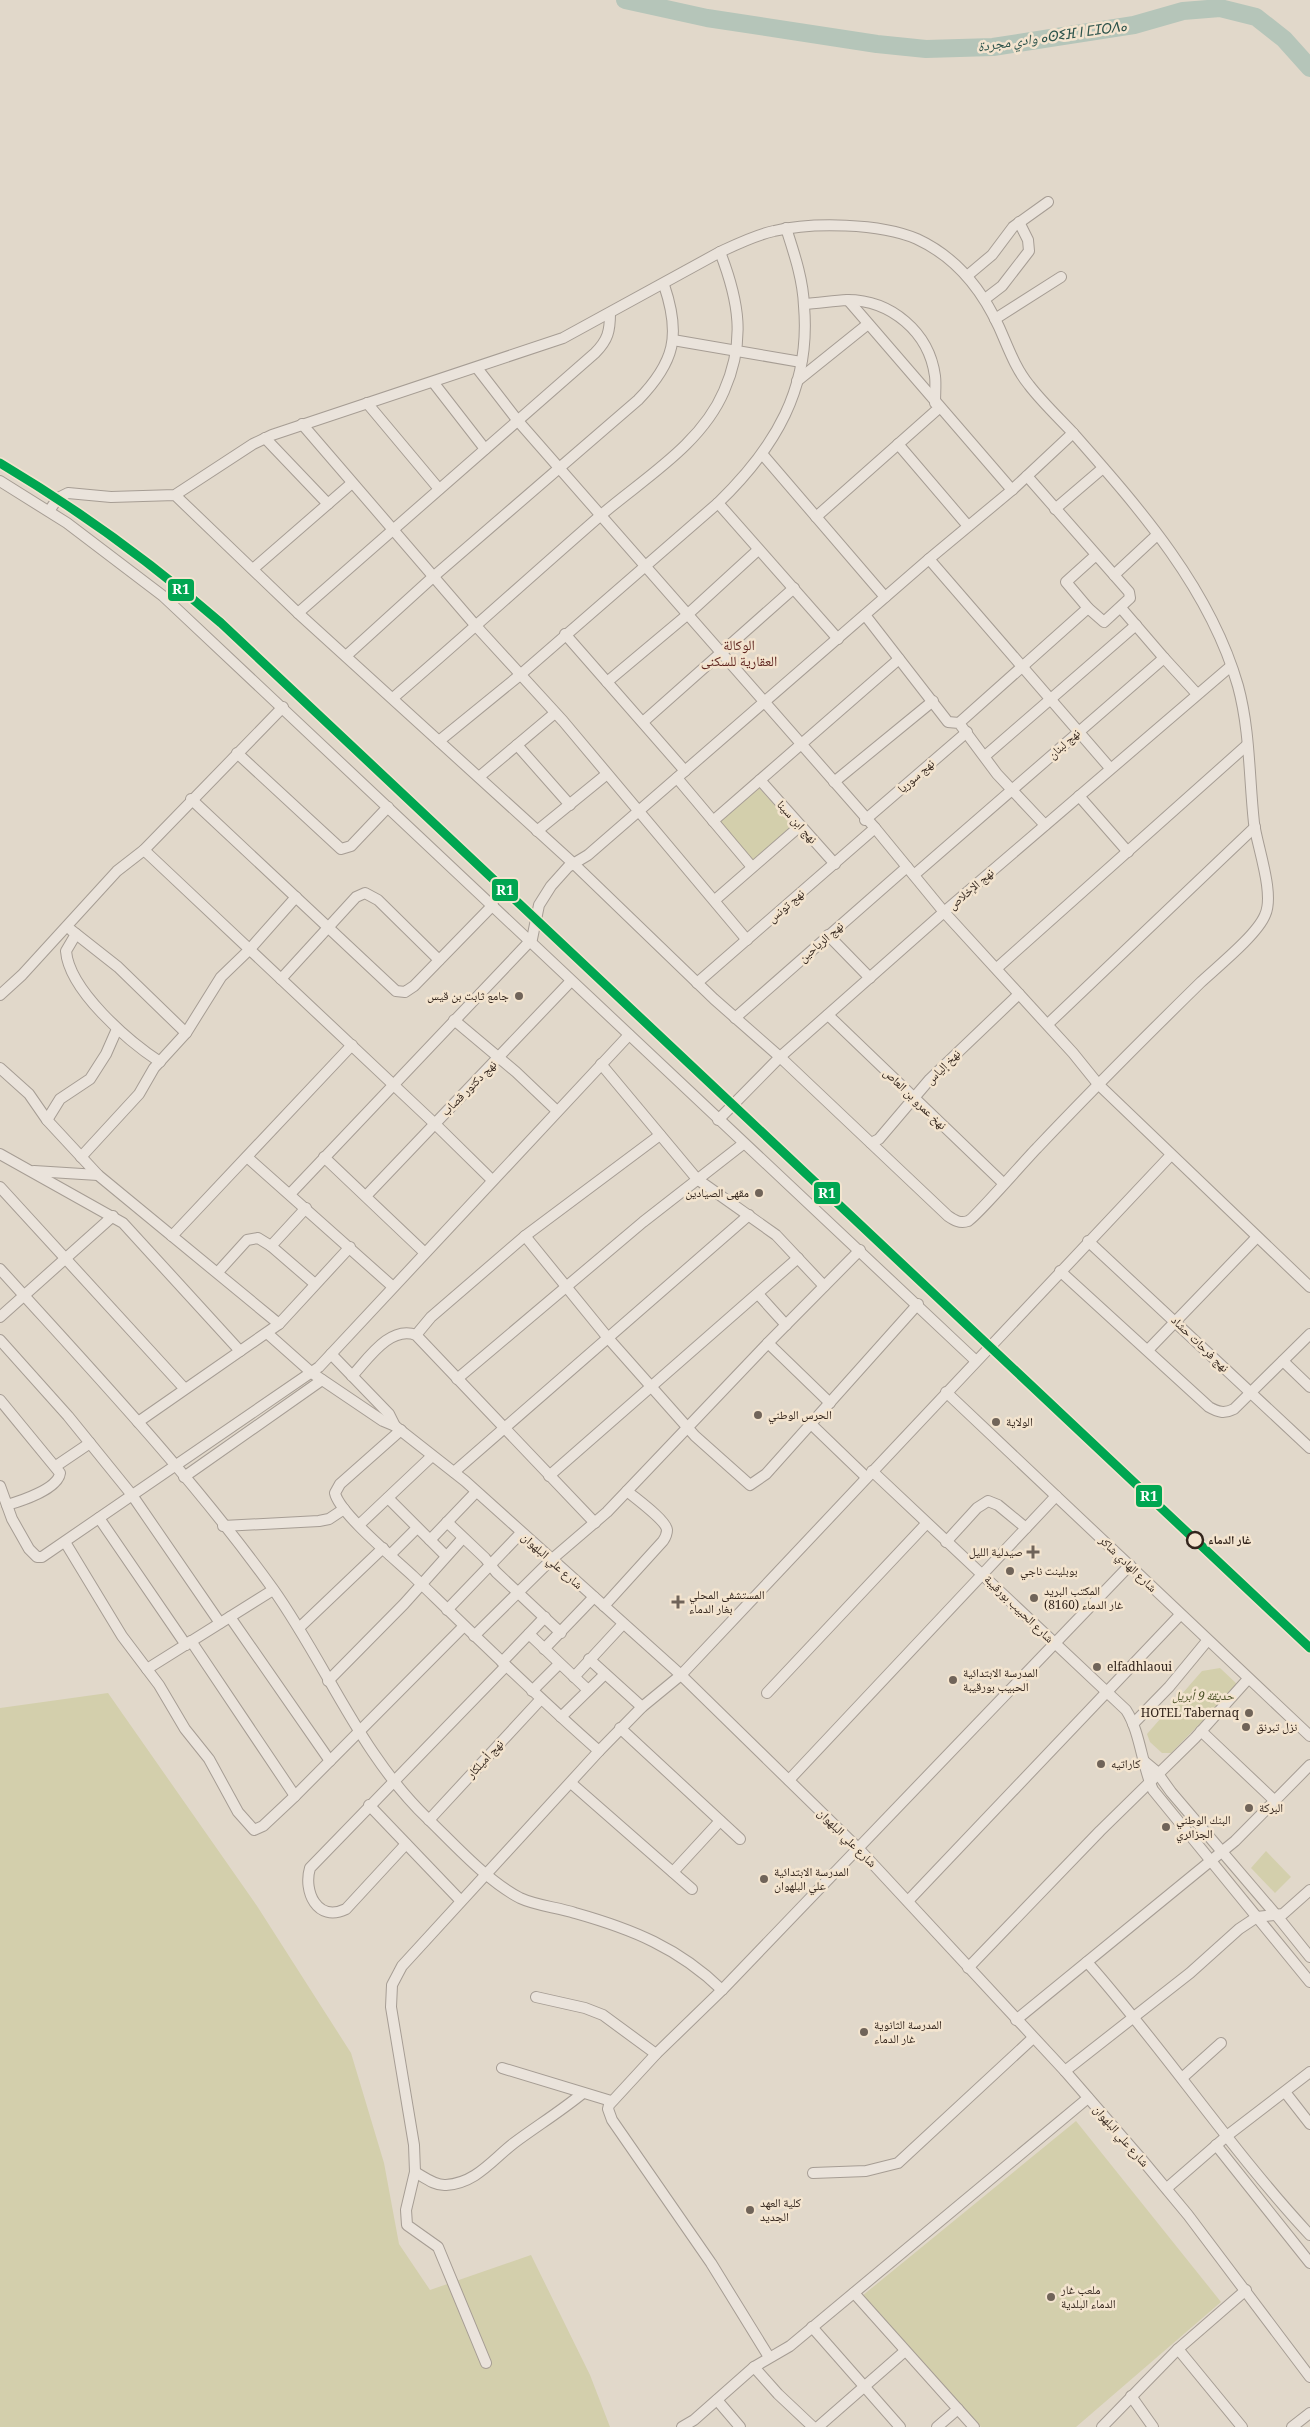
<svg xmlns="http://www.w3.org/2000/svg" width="1310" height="2427" font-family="Georgia,'Noto Naskh Arabic','Noto Sans Tifinagh',serif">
<rect width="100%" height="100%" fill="#e1d8ca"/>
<!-- green -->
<g fill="#d3cfac">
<path d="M758,787L793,825L753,861L719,821Z"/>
<path d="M1220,1668L1238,1685L1171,1753H1162L1150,1742L1147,1734L1202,1671Z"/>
<path d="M108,1693L257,1906L351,2053L384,2163L399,2244L430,2290L531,2255L590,2375L610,2427H0V1708Z"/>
<path d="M1266,1851L1291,1877L1275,1893L1251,1868Z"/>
<path d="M1076,2121L1221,2302L1076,2427H981L862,2296Z"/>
</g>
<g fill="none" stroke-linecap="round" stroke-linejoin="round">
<!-- river -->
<path stroke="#b5c5b9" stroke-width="18" d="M625,0L707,18L877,44L926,49L993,47L1134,25L1183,11L1220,8L1256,17L1284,39L1310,68"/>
<defs>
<g id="minor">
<path d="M967,276L992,255L1013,227L1048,202"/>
<path d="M985,299L1002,286L1029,251L1028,240L1019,222"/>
<path d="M848,300L1012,490"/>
<path d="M804,304C818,303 833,301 847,300C891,300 929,332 935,376C936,384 935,394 935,403"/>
<path d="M995,319L1061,277"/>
<path d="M673,340L801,362"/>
<path d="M477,368L518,421L875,828L944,912L1073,1053L1098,1084L1310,1287"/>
<path d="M797,381L868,324"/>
<path d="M433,382L485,449"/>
<path d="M367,403L439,489"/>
<path d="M302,424L476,626L563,721L747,940"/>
<path d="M265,438L328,504"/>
<path d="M898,444L968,526"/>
<path d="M763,455L885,597"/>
<path d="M1027,476L1129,592L1130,598L1104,622L1088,608L1066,582L1096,555"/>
<path d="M0,481L67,523L163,596L976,1361"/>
<path d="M718,503L838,639"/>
<path d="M1055,509L1103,468"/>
<path d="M49,511L58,498L68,493L111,497L175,495L253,444L272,435L563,338L720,252C737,244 755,235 774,231C812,222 880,223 917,239C956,257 982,290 999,327C1008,347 1015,368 1029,385C1042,402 1058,417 1073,433C1139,508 1210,588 1238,686C1250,730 1249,777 1254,823C1257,846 1275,894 1265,915C1257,935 1217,967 1200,983C1145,1037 1090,1092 1037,1148C1027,1158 974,1219 968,1221C960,1224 954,1220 948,1216L780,1057L714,999L574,864L298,613L175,495"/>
<path d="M816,517L939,408"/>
<path d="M929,559L1110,768"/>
<path d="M253,569L352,483"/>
<path d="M1114,575L1157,535"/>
<path d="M298,613L595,353C608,340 610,331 610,313"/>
<path d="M865,615L948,722L959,723L997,774L1045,825"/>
<path d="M565,634L685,771"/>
<path d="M346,656L433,577L638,400C675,362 681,335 664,285"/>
<path d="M1164,658L1197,694"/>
<path d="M607,682L687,615L758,550"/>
<path d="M393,698C463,638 531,576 600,516C644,478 701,445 724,391C746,341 739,301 720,252"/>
<path d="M643,722L794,588"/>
<path d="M959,723L1088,608"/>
<path d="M439,741L520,675L718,503C775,448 811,388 804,306C803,279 794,253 786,228"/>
<path d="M517,745L570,805"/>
<path d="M237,753L341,849L351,846L388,807"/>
<path d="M985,756L1136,625"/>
<path d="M479,777L555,713"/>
<path d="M677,778L752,867"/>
<path d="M760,780L835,864"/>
<path d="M834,782L933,701"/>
<path d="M1079,796L1128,852"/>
<path d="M191,799L396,991L405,992L414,986L493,905"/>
<path d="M865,820L967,732"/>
<path d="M713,821L899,659"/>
<path d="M537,831L607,774"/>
<path d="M144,850L434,1123L492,1180"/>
<path d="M914,875L1164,658L1121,608"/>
<path d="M715,900L800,826"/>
<path d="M71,930L118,967L186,1033"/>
<path d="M76,934L66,951C69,990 128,1041 160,1062"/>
<path d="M828,935L870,978"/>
<path d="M997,968L1247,745"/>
<path d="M281,979L356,897L365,893L378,900L439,960"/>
<path d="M697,983L875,828"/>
<path d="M0,995L22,975L117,871L144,850L283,707"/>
<path d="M828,1015L1003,1183"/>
<path d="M735,1018L907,867"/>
<path d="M454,1020L516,1072L557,1111"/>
<path d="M1048,1024L1255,827"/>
<path d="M601,1064L697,1179L776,1235L824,1286"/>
<path d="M0,1068L29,1094L47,1120L98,1175L279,1324"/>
<path d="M47,1120L60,1099L90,1079L106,1054L117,1029"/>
<path d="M718,1120L780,1057L944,912L1231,666"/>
<path d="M871,1143L879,1139L930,1079L1019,994"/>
<path d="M0,1154L123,1223L240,1351"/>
<path d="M81,1157L139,1094L154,1068L186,1033L221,977L249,950L296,897"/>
<path d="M247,1157L392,1286"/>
<path d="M324,1157L424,1252"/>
<path d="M34,1171L98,1175"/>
<path d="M0,1187L184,1388"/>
<path d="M290,1194L532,939L539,905L551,886L568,867L588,855L929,559L1012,490L1073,433"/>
<path d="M366,1196L571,981"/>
<path d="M172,1236L352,1045"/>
<path d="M525,1236L608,1338L695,1436L750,1485L766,1474L918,1304"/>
<path d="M1088,1241L1310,1448"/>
<path d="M271,1246L306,1208"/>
<path d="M0,1269C94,1373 191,1475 273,1589C327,1665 360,1754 428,1819C455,1845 487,1881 520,1898C537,1906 557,1907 575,1913C632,1929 679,1948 722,1990"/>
<path d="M1060,1271L1209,1407C1218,1412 1224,1414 1234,1409L1310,1334"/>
<path d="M218,1272L247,1240L258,1238L271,1246L315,1284"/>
<path d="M758,1294L786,1325"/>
<path d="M0,1317L113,1216"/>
<path d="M267,1333L312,1373L383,1421L395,1426L465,1481L681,1675L858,1848L1065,2071L1144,2162L1188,2215L1310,2377"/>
<path d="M416,1335L431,1317L525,1236L660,1135"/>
<path d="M0,1340L68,1416L132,1495L220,1623"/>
<path d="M768,1343L830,1403"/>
<path d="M1148,1350L1257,1237"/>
<path d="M331,1354L389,1414L395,1426"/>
<path d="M1283,1361L1310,1387"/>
<path d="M352,1376C368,1359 390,1325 416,1335L595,1523"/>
<path d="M457,1379L643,1222L743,1144"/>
<path d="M946,1392L1310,1736"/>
<path d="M0,1400L60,1473C58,1489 21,1501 7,1505"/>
<path d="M138,1422L279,1324L350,1247"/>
<path d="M811,1424L866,1477"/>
<path d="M401,1430L340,1484L335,1493C339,1513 396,1560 413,1576C474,1635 535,1695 599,1751"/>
<path d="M56,1466L90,1443"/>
<path d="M872,1471L1126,1710C1140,1731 1142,1766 1153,1790L1310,1982"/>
<path d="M454,1472L749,1215"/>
<path d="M549,1476L798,1258"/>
<path d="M184,1477L322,1380"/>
<path d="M0,1486L12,1519L29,1549L37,1557H42L319,1367L629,1035"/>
<path d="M388,1498L446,1556"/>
<path d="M99,1518L186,1645"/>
<path d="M447,1522L485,1558L496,1572L561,1633"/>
<path d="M359,1525L432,1456"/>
<path d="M223,1526L319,1521L329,1519L344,1509"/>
<path d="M430,1540L476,1492"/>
<path d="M65,1542L122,1636L159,1685L185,1729L209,1759L238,1812L254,1830L263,1826L295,1796L464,1626"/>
<path d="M946,1542L977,1508L988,1501L998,1505L1026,1528"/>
<path d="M390,1555L417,1528"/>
<path d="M604,1606L663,1541C665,1538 667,1534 667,1530C666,1520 635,1498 627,1491"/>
<path d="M447,1610L521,1533"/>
<path d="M230,1617L330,1761"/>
<path d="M299,1628L383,1548"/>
<path d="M529,1634L588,1690"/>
<path d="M474,1636L551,1560L607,1512L768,1343L860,1250"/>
<path d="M191,1641L295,1796"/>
<path d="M544,1649L594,1597"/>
<path d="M589,1659L642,1707"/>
<path d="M502,1662L545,1617"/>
<path d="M147,1669L273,1590"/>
<path d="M574,1677L623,1624"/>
<path d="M328,1681L404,1604L463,1538"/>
<path d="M532,1691L559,1664"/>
<path d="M767,1693L926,1524"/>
<path d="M561,1717L605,1674"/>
<path d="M1133,1724L1169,1687L1207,1641"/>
<path d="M620,1728L740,1839"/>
<path d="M1201,1731L1275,1801"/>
<path d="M1144,1761L1156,1771L1171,1792L1277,1916L1310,1957"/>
<path d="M789,1780L1056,1496"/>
<path d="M571,1783L692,1889"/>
<path d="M369,1805L460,1900"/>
<path d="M429,1820L541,1699"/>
<path d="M406,1844L346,1909C317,1923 303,1891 310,1868L506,1666"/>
<path d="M673,1872L720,1821"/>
<path d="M908,1901L1180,1615"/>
<path d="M1087,1962C1165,2050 1230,2149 1310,2235"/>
<path d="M968,1968L1100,1831L1195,1738L1248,1679"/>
<path d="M536,1997L585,2008L603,2015L656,2054"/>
<path d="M1016,2020L1235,1841L1310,1765"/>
<path d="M502,2068L611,2101"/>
<path d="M1065,2071L1190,1973L1239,1929L1257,1917L1283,1914L1310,1890"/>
<path d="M1182,2078L1221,2043"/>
<path d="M1285,2092L1310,2124"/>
<path d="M1216,2145L1310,2263"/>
<path d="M415,2172C424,2177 435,2186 446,2185C476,2183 492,2160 514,2143C537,2126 561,2111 583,2093"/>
<path d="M813,2173L866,2171L898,2163L1033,2038"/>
<path d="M1167,2188L1228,2135L1310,2072"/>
<path d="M854,2293L974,2427"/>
<path d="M812,2327L900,2427"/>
<path d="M1178,2349L1242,2427"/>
<path d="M769,2357L711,2263L612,2120L608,2109L609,2105L656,2054L722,1990L1130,1565"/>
<path d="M486,2363L438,2247L407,2225L406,2210L415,2172L414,2145L391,2007L392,1985L402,1966L599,1751L642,1707L681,1675L1171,1155"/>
<path d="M754,2367L778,2394L813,2427"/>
<path d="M1131,2396L1153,2427"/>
<path d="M717,2400L740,2427"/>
<path d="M682,2427L694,2420L754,2367L790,2346L1088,2098"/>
<path d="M818,2427L905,2351"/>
<path d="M937,2427L958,2409"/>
<path d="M1102,2427L1178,2349L1246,2290"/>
<path d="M1292,2427L1310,2413"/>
</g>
</defs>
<!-- minor casing -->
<use href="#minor" stroke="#a69d94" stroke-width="12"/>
<!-- minor -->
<use href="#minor" stroke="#eae3db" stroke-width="10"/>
<!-- rail -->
<path stroke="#a9a29b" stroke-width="3" stroke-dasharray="9 9" stroke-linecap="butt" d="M0,463C79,510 152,563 221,623L1210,1554"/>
<defs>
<path id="rail-1" d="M0,463C79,510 152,563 221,623L1310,1648"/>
</defs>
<!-- rail-1 casing -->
<use href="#rail-1" stroke="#f3e4cf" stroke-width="12"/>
<!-- rail-1 -->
<use href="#rail-1" stroke="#00a651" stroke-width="9"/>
</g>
<!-- markers -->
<g fill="#706459" stroke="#f3e4cf" stroke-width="2">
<circle cx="519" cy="996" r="5"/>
<circle cx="759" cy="1193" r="5"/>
<circle cx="758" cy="1415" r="5"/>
<circle cx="996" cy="1422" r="5"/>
<path d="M1030.5 1544.5h5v5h5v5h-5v5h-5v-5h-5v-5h5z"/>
<circle cx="1010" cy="1571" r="5"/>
<circle cx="1034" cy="1598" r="5"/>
<path d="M675.5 1594.5h5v5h5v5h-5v5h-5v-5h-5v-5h5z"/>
<circle cx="1097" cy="1667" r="5"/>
<circle cx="953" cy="1680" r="5"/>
<circle cx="1249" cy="1713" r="5"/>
<circle cx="1246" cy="1727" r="5"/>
<circle cx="1101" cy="1764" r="5"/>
<circle cx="1249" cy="1808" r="5"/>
<circle cx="1166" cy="1827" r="5"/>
<circle cx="764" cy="1879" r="5"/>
<circle cx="864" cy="2032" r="5"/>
<circle cx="750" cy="2210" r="5"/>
<circle cx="1051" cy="2297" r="5"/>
</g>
<circle fill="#f3e4cf" stroke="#33251c" stroke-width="2.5" cx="1195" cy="1540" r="8"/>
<g text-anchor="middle" stroke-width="5" stroke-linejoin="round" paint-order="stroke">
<!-- street labels -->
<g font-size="12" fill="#33251c" stroke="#f3e4cf">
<text transform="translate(1064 744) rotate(-42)" y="4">نهج لبنان</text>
<text transform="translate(916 776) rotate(-41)" y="4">نهج سوريا</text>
<text transform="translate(797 822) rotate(48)" y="4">نهج ابن سينا</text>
<text transform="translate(971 889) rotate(-41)" y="4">نهج الإخلاص</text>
<text transform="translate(786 906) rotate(-41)" y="4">نهج تونس</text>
<text transform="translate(821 942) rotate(-41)" y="4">نهج الرياحين</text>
<text transform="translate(943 1067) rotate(-45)" y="4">نهخ إلياس</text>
<text transform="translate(469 1088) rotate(-45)" y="4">نهج دكتور قصاب</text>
<text transform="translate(915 1099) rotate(44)" y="4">نهخ عمرو بن العاص</text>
<text transform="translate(1200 1344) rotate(44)" y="4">نهج فرحات حشاد</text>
<text transform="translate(552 1561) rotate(42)" y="4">شارع علي البلهوان</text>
<text transform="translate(1128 1564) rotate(44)" y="4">شارع الهادي شاكر</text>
<text transform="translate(1019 1609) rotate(44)" y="4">شارع الحبيب بورقيبة</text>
<text transform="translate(485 1759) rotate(-47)" y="4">نهج أميلكار</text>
<text transform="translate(847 1838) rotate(45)" y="4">شارع علي البلهوان</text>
<text transform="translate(1121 2136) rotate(49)" y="4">شارع علي البلهوان</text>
</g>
<!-- poi labels -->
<g font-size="12" fill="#33251c" stroke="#f3e4cf" text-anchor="start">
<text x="509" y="1000" text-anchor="end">جامع ثابت بن قیس</text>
<text x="749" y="1197" text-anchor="end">مقهى الصيادين</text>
<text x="768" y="1419">الحرس الوطني</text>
<text x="1006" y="1426">الولاية</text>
<text x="1023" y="1556" text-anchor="end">صيدلية الليل</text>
<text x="1020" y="1575">بوبلينت ناجي</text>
<text x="1044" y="1595">المكتب البريد<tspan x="1044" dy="14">غار الدماء (8160)</tspan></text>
<text x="689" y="1599">المستشفى المحلي<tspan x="689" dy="14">بغار الدماء</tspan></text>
<text x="1107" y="1671">elfadhlaoui</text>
<text x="963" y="1677">المدرسة الابتدائية<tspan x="963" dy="14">الحبيب بورقيبة</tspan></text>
<text x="1239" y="1717" text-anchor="end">HOTEL Tabernaq</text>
<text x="1256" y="1731">نزل تبرنق</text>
<text x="1111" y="1768">كاراتيه</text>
<text x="1259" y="1812">البركة</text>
<text x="1176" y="1824">البنك الوطني<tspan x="1176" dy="14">الجزائري</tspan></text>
<text x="774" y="1876">المدرسة الابتدائية<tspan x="774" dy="14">علي البلهوان</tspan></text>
<text x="874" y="2029">المدرسة الثانوية<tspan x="874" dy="14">غار الدماء</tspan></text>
<text x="760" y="2207">كلية العهد<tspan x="760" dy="14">الجديد</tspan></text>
<text x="1061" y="2294">ملعب غار<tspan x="1061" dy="14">الدماء البلدية</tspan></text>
</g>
<!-- stop labels -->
<g font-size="12" font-weight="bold" fill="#33251c" stroke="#f3e4cf" text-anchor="start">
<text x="1208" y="1544">غار الدماء</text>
</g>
<!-- park labels -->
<g font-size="12" font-style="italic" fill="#494f24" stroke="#f3e4cf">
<text x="1203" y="1700">حديقة 9 أبريل</text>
</g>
<!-- water labels -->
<g font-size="14" font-style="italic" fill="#2c534b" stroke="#f3e4cf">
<text transform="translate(1052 36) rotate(-8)" y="5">وادي مجردة ⴰⵙⵉⴼ ⵏ ⵎⵊⵔⴷⴰ</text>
</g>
<!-- neighbourhood labels -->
<g font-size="14" fill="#5e241e" stroke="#f3e4cf">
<text x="739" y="650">الوكالة<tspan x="739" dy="16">العقارية للسكنى</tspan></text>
</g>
</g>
<g stroke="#f3e4cf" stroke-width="2">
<rect x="167" y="578" width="28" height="24" rx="5" fill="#00a651"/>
<rect x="491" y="878" width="28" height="24" rx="5" fill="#00a651"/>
<rect x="813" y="1181" width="28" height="24" rx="5" fill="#00a651"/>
<rect x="1135" y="1484" width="28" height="24" rx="5" fill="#00a651"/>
</g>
<g font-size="14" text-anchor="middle" font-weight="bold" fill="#fff">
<text x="181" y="594">R1</text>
<text x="505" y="895">R1</text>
<text x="827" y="1198">R1</text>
<text x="1149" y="1501">R1</text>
</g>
</svg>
